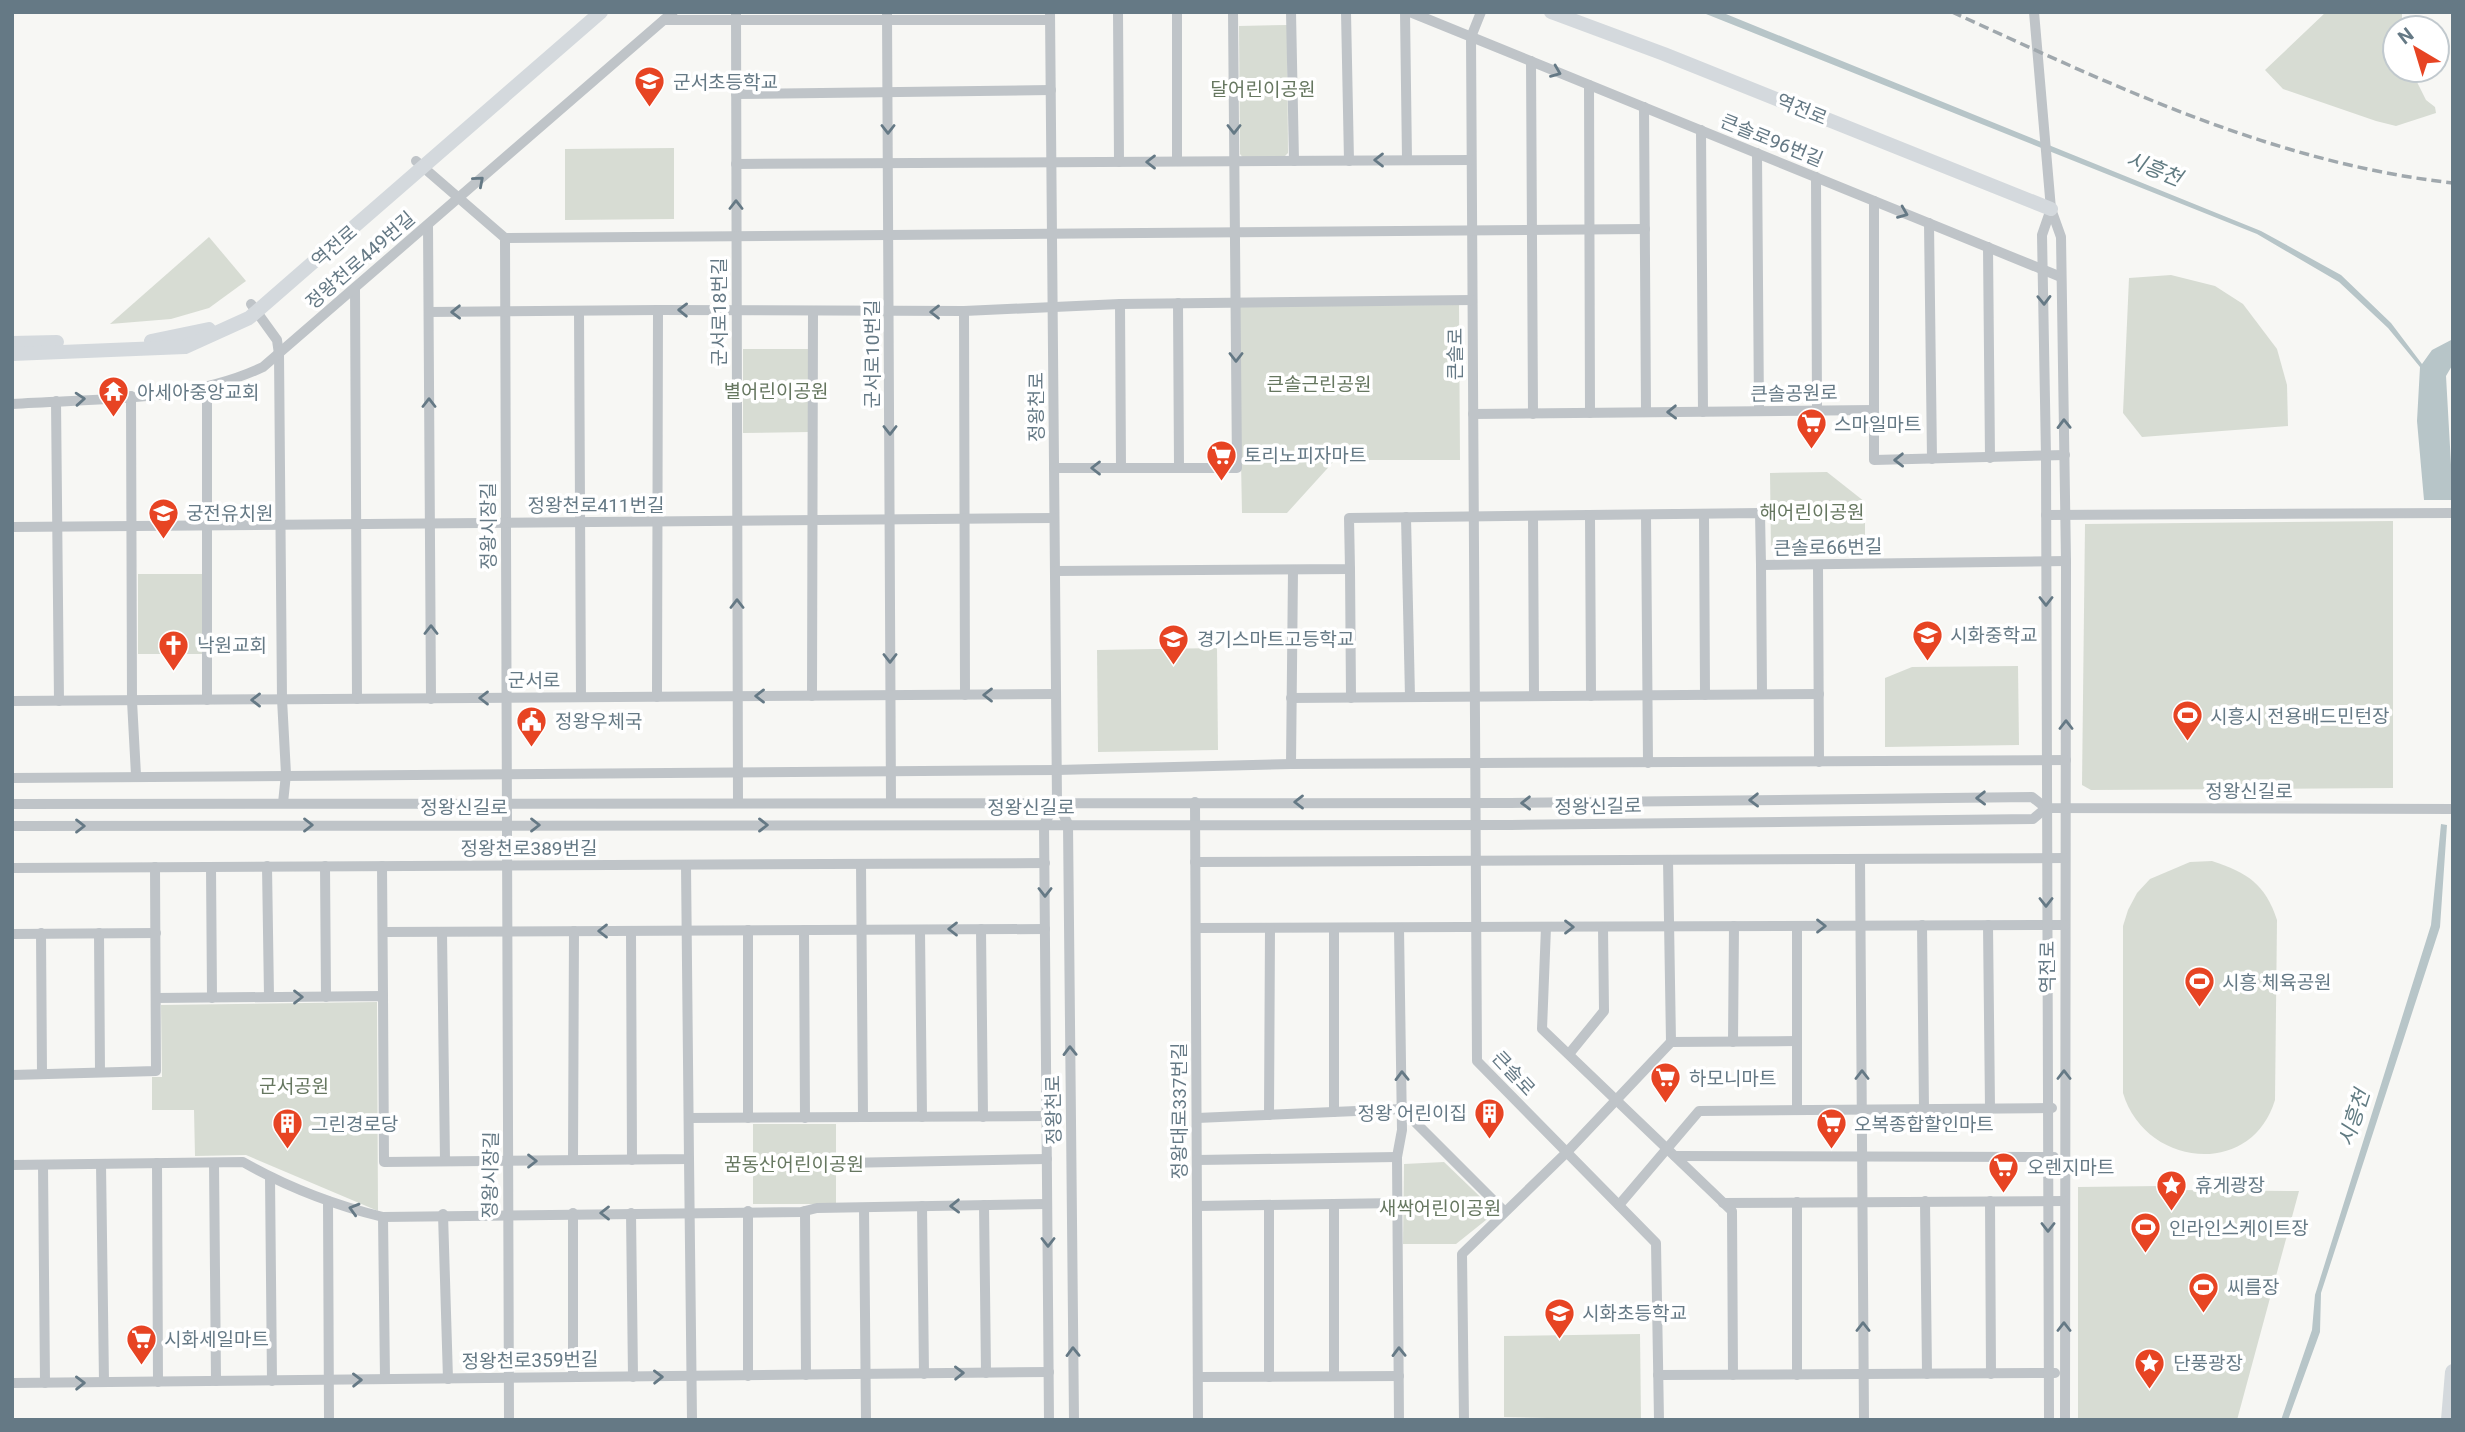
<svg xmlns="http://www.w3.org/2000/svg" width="2465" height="1432" font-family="Roboto,'Noto Sans KR',sans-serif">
<rect width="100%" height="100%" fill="#f7f7f4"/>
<!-- green -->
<g fill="#d7dcd3">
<path d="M2326,12H2402V28H2395V70H2411L2426,100L2435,107L2436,113L2396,126L2376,121L2283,89L2265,70Z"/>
<path d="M1287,25L1288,153L1284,157L1244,159L1240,154L1239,26Z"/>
<path d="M674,148V219L565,220V149Z"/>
<path d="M209,237L246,281L209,308L171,319L110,324Z"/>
<path d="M2171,275L2215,286L2243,304L2277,349L2287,385L2288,426L2142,437L2123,413L2129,278Z"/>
<path d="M1459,305L1460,460H1335L1287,513H1242L1238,306Z"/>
<path d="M743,349H808L809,432L743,433Z"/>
<path d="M1827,472L1865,502V547L1860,552L1776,553L1771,549L1770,473Z"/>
<path d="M2393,521V788L2091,790L2082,785L2085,524Z"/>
<path d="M138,574H204L203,654H138Z"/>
<path d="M1217,648L1218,750L1098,752L1097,650Z"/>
<path d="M2018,666L2019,745L1885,747V678L1912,667Z"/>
<path d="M2212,861C2248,873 2265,884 2277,920L2275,1100C2251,1179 2145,1167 2123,1093V926L2128,910L2137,893L2150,879L2190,862Z"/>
<path d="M377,1002L378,1211L246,1155L195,1156L194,1110H152V1077H162L161,1005Z"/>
<rect x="753" y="1124" width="83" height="80"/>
<path d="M1444,1162L1496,1212L1456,1244H1403L1404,1164Z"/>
<path d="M2160,1186L2180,1190L2299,1191L2237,1420H2078V1187Z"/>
<path d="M1640,1334L1641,1420L1504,1417V1336Z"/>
</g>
<!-- water -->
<g fill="#b7c5c8">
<path d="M1701,12H1721L2261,231L2341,275L2391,323L2422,364L2432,350L2453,339V364L2446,376L2453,500H2424L2417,421L2420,367L2388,328L2339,282L2257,234Z"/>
<path d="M2441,824L2447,825L2440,927L2321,1293L2320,1332L2288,1420H2281L2312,1330L2315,1295L2431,925Z"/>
</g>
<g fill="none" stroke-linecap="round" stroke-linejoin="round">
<!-- minor -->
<g stroke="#bfc4c8" stroke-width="10">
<path d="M736,12L738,803"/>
<path d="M887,12L891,803"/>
<path d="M1050,12L1057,802L1068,824L1074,1420"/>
<path d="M1118,12L1119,162"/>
<path d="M1177,12V161"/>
<path d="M1291,12L1294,161"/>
<path d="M1346,12L1349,161"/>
<path d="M1405,12L1407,160"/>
<path d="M1410,12L2061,277"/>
<path d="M1481,12L1471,37L1477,1061L1656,1243L1659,1420"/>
<path d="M2034,12L2051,209L2061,237L2066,561L2065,1420"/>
<path d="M664,20H1050"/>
<path d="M1531,61L1533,414"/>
<path d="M1589,85L1590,413"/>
<path d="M736,94L1051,90"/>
<path d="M1644,107L1646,412"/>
<path d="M1701,130L1703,412"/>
<path d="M1757,153L1759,411"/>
<path d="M416,161L505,238L509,1420"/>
<path d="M736,164L1471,160"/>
<path d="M1816,177L1817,411"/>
<path d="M1874,201V410"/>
<path d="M1929,223L1932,459"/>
<path d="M428,225L431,699"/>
<path d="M505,238L1645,229"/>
<path d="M1988,247L1990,458"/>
<path d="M355,288L357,699"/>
<path d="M1178,303L1179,468"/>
<path d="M251,304L277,340L279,354L282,699L286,774L283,803"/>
<path d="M1120,304L1121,468"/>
<path d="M579,311L581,697"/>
<path d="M964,311L965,695"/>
<path d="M429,312L658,310L964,311L1120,304L1472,300"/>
<path d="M207,388V700"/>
<path d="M131,396L132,701L136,775"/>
<path d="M56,401L59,701"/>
<path d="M12,404C96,398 187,403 263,367L673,12"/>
<path d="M1473,414L1874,410V460L2065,455"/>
<path d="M1054,468H1237L1233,12"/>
<path d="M1704,514L1705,695"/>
<path d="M1590,515L1591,696"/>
<path d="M1646,515L1648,763"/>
<path d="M2046,515L2453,513"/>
<path d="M1533,516L1534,696"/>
<path d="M1406,517L1410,697"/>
<path d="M12,527L1054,518"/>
<path d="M1761,565L1762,694"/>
<path d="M1818,565L1819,762"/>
<path d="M1350,569L1351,698"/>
<path d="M1055,571L1350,569L1349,518L1760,513L1761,565L2066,561"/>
<path d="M812,696L813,311"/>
<path d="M657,697L658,310"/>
<path d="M1291,698L1819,694"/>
<path d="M12,701L1056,694"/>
<path d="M1291,764L1293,570"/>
<path d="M12,778L1057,770L1291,764L2066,760"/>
<path d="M1195,802L1198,1420"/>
<path d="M12,804L1511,803L2032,797L2046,808L2453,809"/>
<path d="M12,826L1511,825L2033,819L2046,808"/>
<path d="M1860,859L1864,1420"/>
<path d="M1668,860L1671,1042"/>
<path d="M1195,862L2065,858"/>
<path d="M861,864L863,1117"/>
<path d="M267,866L269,997"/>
<path d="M325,866L326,997"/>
<path d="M382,866L383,996"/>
<path d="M211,867L212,998"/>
<path d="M12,868L1045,863"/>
<path d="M1922,925L1924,1109"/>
<path d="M1988,925L1990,1108"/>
<path d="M1797,926V1110"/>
<path d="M1546,927L1542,1029L1732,1211L1733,1375"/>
<path d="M1196,928L2065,925"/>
<path d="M1399,928L1402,1130L1397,1157L1399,1420"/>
<path d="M981,929L983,1117"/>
<path d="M748,930V1118"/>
<path d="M804,930L805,1118"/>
<path d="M920,930L922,1117"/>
<path d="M631,931L632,1160"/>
<path d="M383,932L1045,929"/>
<path d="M442,932L445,1161"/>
<path d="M41,933L42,1074"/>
<path d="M99,933L100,1072"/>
<path d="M12,934L156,933"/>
<path d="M156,998L383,996L384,1162L689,1159L686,865"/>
<path d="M1733,1042L1734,926"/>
<path d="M1569,1054L1604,1011L1603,927"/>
<path d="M12,1075L156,1071L155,867"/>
<path d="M1334,1112V928"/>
<path d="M1269,1115L1270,928"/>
<path d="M689,1118L1047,1116"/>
<path d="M1197,1118L1402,1109L1504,1211"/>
<path d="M1675,1156L2054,1157"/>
<path d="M689,1159L692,1420"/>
<path d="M573,1160L574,931"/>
<path d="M1197,1160L1397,1157"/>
<path d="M157,1163L158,1382"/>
<path d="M214,1163L216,1381"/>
<path d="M843,1163L1047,1159"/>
<path d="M101,1164L104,1382"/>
<path d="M12,1165L243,1162C287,1187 334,1205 383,1217L801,1212L817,1208L1047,1204"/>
<path d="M43,1165L45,1383"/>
<path d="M270,1177L272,1381"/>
<path d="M328,1201L329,1420"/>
<path d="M1925,1201L1927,1374"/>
<path d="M1990,1201L1991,1374"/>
<path d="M1797,1202V1375"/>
<path d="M1723,1203L2064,1201"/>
<path d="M984,1205L986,1373"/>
<path d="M1619,1205L1699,1111L2052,1108"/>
<path d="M922,1206L924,1374"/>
<path d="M1197,1206L1397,1203"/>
<path d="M864,1208L866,1420"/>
<path d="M748,1211V1376"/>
<path d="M805,1211L806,1375"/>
<path d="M573,1213V1377"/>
<path d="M631,1213L633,1377"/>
<path d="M443,1214L448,1379"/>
<path d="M383,1217L385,1379"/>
<path d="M1658,1375L2055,1373"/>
<path d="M1334,1376V1204"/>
<path d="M1198,1377L1399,1376"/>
<path d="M1269,1377V1205"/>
<path d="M12,1383L1049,1372"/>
<path d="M1049,1420L1044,824L1057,802"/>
<path d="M1464,1420L1462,1254L1566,1153L1671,1042L1797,1041"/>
<path d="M2049,1420L2046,456L2042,235L2051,209"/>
</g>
<!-- major -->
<g stroke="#d4d9dd" stroke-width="14">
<path d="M1551,12L1664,54L2051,209"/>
<path d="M151,341L209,329"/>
<path d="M12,343L57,342"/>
<path d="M12,354L185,347L249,318L601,12"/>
</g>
<!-- highway -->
<path stroke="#d4d9dd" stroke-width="16" d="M2449,1420L2453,1372"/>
<!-- rail -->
<path stroke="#a0a8ad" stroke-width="3.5" stroke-dasharray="10 5" stroke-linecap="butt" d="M1952,12C2114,86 2274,163 2453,183"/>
</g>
<!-- one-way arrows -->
<defs><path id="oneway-chevron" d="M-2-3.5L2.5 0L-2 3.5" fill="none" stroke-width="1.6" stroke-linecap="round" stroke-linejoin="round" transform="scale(1.75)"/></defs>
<g stroke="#657985">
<use href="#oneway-chevron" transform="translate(1556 72) rotate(22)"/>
<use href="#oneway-chevron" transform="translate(888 129) rotate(90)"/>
<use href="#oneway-chevron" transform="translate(1234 129) rotate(90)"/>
<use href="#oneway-chevron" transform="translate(1379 160) rotate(180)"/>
<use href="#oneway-chevron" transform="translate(1151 162) rotate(180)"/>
<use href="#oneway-chevron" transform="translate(479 181) rotate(-41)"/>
<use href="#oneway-chevron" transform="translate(736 205) rotate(-90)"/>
<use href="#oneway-chevron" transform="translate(1903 213) rotate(22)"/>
<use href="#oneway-chevron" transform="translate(2044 300) rotate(89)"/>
<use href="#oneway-chevron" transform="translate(683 310) rotate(-179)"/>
<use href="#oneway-chevron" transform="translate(456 312) rotate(179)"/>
<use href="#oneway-chevron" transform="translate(935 312) rotate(180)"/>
<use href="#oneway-chevron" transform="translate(1236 357) rotate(90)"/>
<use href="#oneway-chevron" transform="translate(80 399) rotate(-4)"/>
<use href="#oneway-chevron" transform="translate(429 403) rotate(-90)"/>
<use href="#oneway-chevron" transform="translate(1672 412) rotate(179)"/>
<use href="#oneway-chevron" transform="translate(2064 424) rotate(-91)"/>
<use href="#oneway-chevron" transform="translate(890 430) rotate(90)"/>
<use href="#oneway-chevron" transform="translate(1899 460) rotate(179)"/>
<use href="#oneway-chevron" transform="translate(1096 468) rotate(180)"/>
<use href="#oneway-chevron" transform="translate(2046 601) rotate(90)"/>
<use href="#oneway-chevron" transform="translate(737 604) rotate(-90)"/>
<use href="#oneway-chevron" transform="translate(431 630) rotate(-90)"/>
<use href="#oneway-chevron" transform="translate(890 658) rotate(90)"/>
<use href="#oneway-chevron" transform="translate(988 695) rotate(180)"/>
<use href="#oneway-chevron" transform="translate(760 696) rotate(180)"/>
<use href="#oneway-chevron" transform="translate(484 698) rotate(180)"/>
<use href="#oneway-chevron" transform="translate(256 700) rotate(180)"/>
<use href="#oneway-chevron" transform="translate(2066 725) rotate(-90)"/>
<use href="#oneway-chevron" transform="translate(1981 798) rotate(179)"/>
<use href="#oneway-chevron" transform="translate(1754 800) rotate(179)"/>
<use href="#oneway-chevron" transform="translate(1299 802) rotate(-180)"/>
<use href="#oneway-chevron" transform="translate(1526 803) rotate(179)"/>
<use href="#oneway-chevron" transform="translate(308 825)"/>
<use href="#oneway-chevron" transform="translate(535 825)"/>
<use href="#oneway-chevron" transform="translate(763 825)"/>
<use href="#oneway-chevron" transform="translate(80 826)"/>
<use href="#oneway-chevron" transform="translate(1045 892) rotate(90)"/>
<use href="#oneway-chevron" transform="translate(2046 902) rotate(90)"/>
<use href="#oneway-chevron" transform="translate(1821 926)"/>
<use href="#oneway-chevron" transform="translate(1569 927)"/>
<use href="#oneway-chevron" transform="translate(953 929) rotate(180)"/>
<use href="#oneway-chevron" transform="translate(603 931) rotate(180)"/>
<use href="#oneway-chevron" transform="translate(298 997)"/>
<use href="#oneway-chevron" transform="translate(1070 1051) rotate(-91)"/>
<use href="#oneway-chevron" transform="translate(1862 1075) rotate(-90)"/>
<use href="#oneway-chevron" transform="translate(2064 1075) rotate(-90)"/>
<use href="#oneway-chevron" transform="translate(1402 1076) rotate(-91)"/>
<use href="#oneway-chevron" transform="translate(532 1161)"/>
<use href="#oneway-chevron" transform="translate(955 1206) rotate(179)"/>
<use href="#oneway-chevron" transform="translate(354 1209) rotate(-164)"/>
<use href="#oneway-chevron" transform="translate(605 1213) rotate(180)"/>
<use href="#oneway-chevron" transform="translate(2048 1227) rotate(90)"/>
<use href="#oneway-chevron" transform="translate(1048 1242) rotate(90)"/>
<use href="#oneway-chevron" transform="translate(1863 1327) rotate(-90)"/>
<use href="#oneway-chevron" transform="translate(2064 1327) rotate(-90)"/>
<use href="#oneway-chevron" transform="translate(1073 1352) rotate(-91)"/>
<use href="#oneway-chevron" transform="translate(1399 1352) rotate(-91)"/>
<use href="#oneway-chevron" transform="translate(959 1373) rotate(-1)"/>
<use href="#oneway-chevron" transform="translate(658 1377) rotate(-1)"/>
<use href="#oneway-chevron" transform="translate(357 1380) rotate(-1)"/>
<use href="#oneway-chevron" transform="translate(80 1383) rotate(-1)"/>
</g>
<!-- icons -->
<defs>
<symbol id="school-pin" viewBox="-11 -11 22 30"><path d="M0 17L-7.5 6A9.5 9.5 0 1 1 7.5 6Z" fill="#e74423" stroke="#fff"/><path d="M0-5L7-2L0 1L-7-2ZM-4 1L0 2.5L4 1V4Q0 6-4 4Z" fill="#fff"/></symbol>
<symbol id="temple-pin" viewBox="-11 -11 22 30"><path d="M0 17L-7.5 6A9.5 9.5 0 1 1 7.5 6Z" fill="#e74423" stroke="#fff"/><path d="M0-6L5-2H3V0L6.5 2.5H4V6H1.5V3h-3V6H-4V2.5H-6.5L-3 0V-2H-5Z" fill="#fff"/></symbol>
<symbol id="supermarket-pin" viewBox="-11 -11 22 30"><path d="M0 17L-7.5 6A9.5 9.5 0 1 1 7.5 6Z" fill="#e74423" stroke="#fff"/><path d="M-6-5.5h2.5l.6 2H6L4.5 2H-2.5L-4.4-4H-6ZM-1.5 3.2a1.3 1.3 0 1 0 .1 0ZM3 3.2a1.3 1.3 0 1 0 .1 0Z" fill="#fff"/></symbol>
<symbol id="church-pin" viewBox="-11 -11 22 30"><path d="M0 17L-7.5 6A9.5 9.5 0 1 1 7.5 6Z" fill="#e74423" stroke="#fff"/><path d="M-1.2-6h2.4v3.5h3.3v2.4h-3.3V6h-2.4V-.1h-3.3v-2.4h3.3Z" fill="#fff"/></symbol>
<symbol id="stadium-pin" viewBox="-11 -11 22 30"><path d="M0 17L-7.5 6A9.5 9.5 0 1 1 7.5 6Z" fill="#e74423" stroke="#fff"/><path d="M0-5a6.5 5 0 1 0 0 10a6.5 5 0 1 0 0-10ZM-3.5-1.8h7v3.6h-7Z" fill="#fff"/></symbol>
<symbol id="civic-pin" viewBox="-11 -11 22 30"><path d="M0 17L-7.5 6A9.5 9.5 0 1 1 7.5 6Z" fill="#e74423" stroke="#fff"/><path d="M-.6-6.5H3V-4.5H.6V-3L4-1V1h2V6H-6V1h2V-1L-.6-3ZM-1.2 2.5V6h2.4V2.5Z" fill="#fff"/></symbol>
<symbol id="building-pin" viewBox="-11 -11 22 30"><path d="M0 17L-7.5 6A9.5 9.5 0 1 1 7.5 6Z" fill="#e74423" stroke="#fff"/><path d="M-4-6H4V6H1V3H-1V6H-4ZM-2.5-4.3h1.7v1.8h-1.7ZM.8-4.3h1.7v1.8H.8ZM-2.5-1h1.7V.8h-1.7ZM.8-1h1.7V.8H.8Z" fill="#fff"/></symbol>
<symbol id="sight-pin" viewBox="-11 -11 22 30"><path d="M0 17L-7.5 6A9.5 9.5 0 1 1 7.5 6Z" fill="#e74423" stroke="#fff"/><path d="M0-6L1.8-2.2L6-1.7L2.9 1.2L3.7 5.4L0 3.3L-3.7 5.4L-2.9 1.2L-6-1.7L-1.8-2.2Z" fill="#fff"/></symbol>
</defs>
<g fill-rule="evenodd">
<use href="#school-pin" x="632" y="64" width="35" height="47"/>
<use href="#temple-pin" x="96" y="374" width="35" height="47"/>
<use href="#supermarket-pin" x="1794" y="406" width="35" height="47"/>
<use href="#supermarket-pin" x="1204" y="438" width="35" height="47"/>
<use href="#school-pin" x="146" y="496" width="35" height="47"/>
<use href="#school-pin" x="1910" y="618" width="35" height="47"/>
<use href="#school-pin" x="1156" y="622" width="35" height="47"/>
<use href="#church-pin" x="156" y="628" width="35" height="47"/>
<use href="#stadium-pin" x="2170" y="698" width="35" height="47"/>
<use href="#civic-pin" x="514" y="704" width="35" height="47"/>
<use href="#stadium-pin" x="2182" y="964" width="35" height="47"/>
<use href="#supermarket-pin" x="1648" y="1060" width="35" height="47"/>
<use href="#building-pin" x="1472" y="1096" width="35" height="47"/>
<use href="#building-pin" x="270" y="1106" width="35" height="47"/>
<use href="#supermarket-pin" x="1814" y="1106" width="35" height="47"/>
<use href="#supermarket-pin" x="1986" y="1150" width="35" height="47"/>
<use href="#sight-pin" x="2154" y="1168" width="35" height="47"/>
<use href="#stadium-pin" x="2128" y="1210" width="35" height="47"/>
<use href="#stadium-pin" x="2186" y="1270" width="35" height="47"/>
<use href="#school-pin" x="1542" y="1296" width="35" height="47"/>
<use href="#supermarket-pin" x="124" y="1322" width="35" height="47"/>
<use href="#sight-pin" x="2132" y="1346" width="35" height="47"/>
</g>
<g text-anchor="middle" stroke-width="7" stroke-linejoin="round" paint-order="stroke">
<!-- poi labels -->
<g font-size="19" fill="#657985" stroke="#fff" text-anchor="start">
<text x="673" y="89">군서초등학교</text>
<text x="137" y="399">아세아중앙교회</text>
<text x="1834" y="431">스마일마트</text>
<text x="1244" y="462">토리노피자마트</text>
<text x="186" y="520">궁전유치원</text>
<text x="1950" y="642">시화중학교</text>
<text x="1197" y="646">경기스마트고등학교</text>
<text x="197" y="652">낙원교회</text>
<text x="2210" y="723">시흥시 전용배드민턴장</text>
<text x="555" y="728">정왕우체국</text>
<text x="2222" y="989">시흥 체육공원</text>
<text x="1689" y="1085">하모니마트</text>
<text x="1467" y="1120" text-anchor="end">정왕 어린이집</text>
<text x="311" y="1131">그린경로당</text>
<text x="1854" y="1131">오복종합할인마트</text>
<text x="2027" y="1174">오렌지마트</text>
<text x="2195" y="1192">휴게광장</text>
<text x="2169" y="1235">인라인스케이트장</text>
<text x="2227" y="1294">씨름장</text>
<text x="1582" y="1320">시화초등학교</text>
<text x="164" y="1346">시화세일마트</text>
<text x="2173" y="1370">단풍광장</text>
</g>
<!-- park labels -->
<g font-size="19" fill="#667760" stroke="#fff">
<text x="1263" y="96">달어린이공원</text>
<text x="1319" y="391">큰솔근린공원</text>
<text x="776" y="398">별어린이공원</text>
<text x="1812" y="519">해어린이공원</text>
<text x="294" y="1093">군서공원</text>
<text x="794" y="1171">꿈동산어린이공원</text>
<text x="1440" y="1215">새싹어린이공원</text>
</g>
<!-- street labels -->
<g font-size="19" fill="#657985" stroke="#fff">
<text transform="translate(1802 109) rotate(22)" y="7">역전로</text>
<text transform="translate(1772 140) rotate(22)" y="7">큰솔로96번길</text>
<text transform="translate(334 246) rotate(-41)" y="7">역전로</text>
<text transform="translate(360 260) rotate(-41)" y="7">정왕천로449번길</text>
<text transform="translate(719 312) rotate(-90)" y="7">군서로18번길</text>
<text transform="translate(872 354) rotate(-90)" y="7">군서로10번길</text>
<text transform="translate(1455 354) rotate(-90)" y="7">큰솔로</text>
<text transform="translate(1794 393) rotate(-1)" y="7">큰솔공원로</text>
<text transform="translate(1036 407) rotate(-90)" y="7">정왕천로</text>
<text x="596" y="512">정왕천로411번길</text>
<text transform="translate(488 526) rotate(-90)" y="7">정왕시장길</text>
<text transform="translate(1828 547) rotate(-1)" y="7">큰솔로66번길</text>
<text x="534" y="687">군서로</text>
<text x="2249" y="798">정왕신길로</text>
<text transform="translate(1598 806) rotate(-1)" y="7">정왕신길로</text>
<text x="464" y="814">정왕신길로</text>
<text x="1031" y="814">정왕신길로</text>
<text x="529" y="855">정왕천로389번길</text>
<text transform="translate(2047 967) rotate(-90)" y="7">역전로</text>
<text transform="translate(1514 1073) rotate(47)" y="7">큰솔로</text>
<text transform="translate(1053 1110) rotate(-91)" y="7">정왕천로</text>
<text transform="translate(1179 1111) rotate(-90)" y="7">정왕대로337번길</text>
<text transform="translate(490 1175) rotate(-89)" y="7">정왕시장길</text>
<text transform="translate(530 1360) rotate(-1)" y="7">정왕천로359번길</text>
</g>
<!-- water labels -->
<g font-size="21" font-style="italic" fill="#617b82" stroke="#fff">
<text transform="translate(2154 169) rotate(22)" y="7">시흥천</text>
<text transform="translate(2354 1118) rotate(-72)" y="7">시흥천</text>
</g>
</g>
<!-- border -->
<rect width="2465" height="1432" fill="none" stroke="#657985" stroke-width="28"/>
<!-- north arrow -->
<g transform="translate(2416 49) rotate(322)"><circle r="33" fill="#ffffff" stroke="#c1c9ce" stroke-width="2"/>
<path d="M0-5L12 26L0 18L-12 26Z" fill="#e74423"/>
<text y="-10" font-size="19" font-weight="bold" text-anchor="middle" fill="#657985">N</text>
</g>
</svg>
